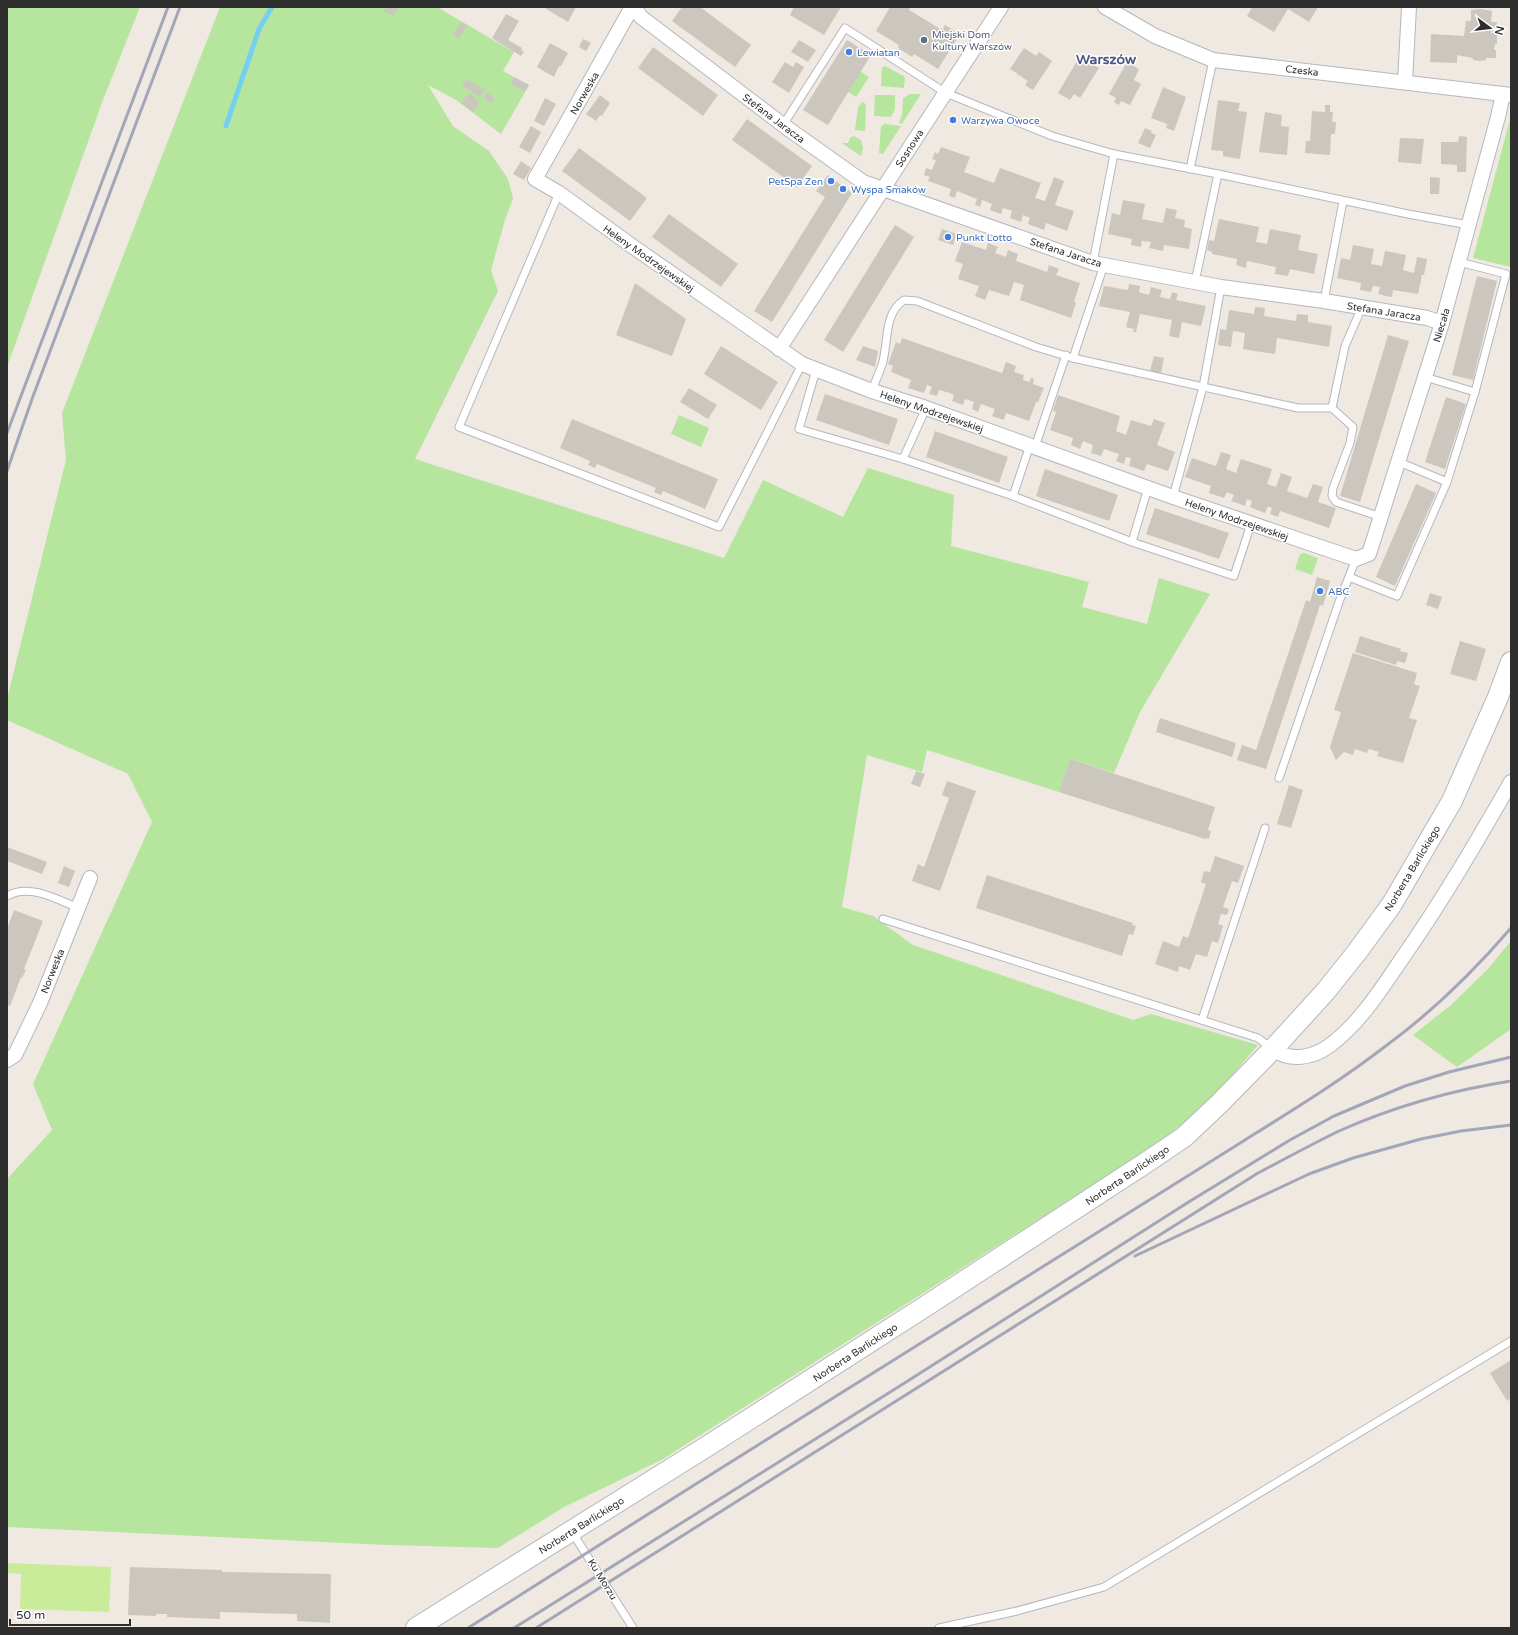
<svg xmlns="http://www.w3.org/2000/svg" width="1518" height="1635" font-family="'Varela Round',sans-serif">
<rect width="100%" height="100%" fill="#efe9e1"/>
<!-- green -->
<g fill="#b6e59e">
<path d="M7,7H140L103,100L7,367Z"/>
<path d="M220,7H437L514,52L503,71L529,85L501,134L456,100L428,85L453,126L489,151L508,179L513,198L505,220L491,270L498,291L415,459L724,558L763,480L843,517L868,468L954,495L951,546L1089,582L1082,607L1147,624L1159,578L1210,594L1140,712L1114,773L1070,759L1059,792L927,750L922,772L867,755L842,907L873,916L913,945L1133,1020L1151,1014L1258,1045L1211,1100L1160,1142L663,1459L564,1507L498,1548L388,1545L7,1527V1179L52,1130L33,1084L152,822L128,774L7,720V699L66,460L62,413Z"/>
<path d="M885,66L905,77L904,88L881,86L882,68Z"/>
<path d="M860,71L869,77L856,97L848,92Z"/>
<path d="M910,94H921L902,124L899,123L902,115L903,98Z"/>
<path d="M875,95H895V109L891,117L874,116Z"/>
<path d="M862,102L866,104L865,131L855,130L858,107Z"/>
<path d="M1511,119V267L1473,258L1509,123Z"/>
<path d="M884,124L901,126L883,154L879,153L881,127Z"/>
<path d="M854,136L861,140L863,148L861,156L842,143H848L850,138Z"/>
<path d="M679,415L709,428L701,447L671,434Z"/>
<path d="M1304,553L1318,558L1312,575L1295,569L1300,554Z"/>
<path d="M1511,941V1029L1457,1067L1413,1035L1451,1005L1486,971Z"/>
</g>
<!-- pitch -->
<path fill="#c9ec9a" d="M7,1563L111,1567L109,1612L20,1609L21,1574L7,1573Z"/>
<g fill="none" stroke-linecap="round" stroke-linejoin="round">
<!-- stream -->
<path stroke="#75cff0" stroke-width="5" d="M226,126L259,29L272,7"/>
</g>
<!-- building -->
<g fill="#cbc7bf">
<path d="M386,7H398L393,16L384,11Z"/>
<path d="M543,7H576L568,22Z"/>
<path d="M682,7H700L751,45L735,67L672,21Z"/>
<path d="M794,7H841L824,35L790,15Z"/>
<path d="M890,7H910L909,10L942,30L945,25L960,34L938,69L914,54L912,57L898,48L899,45L876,31Z"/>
<path d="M1252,7H1318L1309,22L1288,9L1274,32L1247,16Z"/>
<path d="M1481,9L1492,11L1491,22H1497V44H1495L1494,50H1496V58H1486V60L1479,61L1473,60V58L1457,55V63L1430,62L1431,34L1464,36L1466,21H1471V10Z"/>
<path d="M506,14L519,21L508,40L522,48L521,50L524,52L521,56L492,38Z"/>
<path d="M461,22L467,26L459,39L453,35Z"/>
<path d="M583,39L591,43L586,51L579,47Z"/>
<path d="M799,40L816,50L808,62L791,52Z"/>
<path d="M847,40L871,55L828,125L803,110Z"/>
<path d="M550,43L568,53L561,66H559L554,77L537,67Z"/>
<path d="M653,47L718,95L703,116L638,68Z"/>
<path d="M1024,48L1036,56L1039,52L1052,61L1033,90L1025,85L1028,81L1019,75L1017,76L1018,74L1010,69Z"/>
<path d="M1080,56L1099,68L1080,98L1074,94L1070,100L1058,93Z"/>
<path d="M785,62L793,67L796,62L804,67L789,93L772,82Z"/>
<path d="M1127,62L1139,69L1134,80L1141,84L1130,105L1121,101L1119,105L1114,102L1116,98L1109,94Z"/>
<path d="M514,77L529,85L525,92L511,84Z"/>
<path d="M466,79L485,90L480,97L462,86Z"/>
<path d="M1163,87L1186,97L1174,131L1166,128L1167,124L1151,118Z"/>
<path d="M487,92L495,98L491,103L484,98Z"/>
<path d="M469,93L480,102L473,112L461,103Z"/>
<path d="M600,95L610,103L602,116L600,115L596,121L586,114Z"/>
<path d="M545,98L556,104L544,126L534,121Z"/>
<path d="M1218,100L1240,103L1238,111L1247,112L1240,159L1223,156V151L1211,150Z"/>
<path d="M1325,105H1330V112H1333L1332,122H1336L1335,134H1331L1330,155L1305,153L1306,141H1310L1312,111L1325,112Z"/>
<path d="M1265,112L1282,115L1281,126L1289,127L1287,155L1259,152Z"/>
<path d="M747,119L812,166L797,187L732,140Z"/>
<path d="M531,126L541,132L530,153L519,147Z"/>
<path d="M1145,128L1152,131L1151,133L1156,135L1150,148L1138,143Z"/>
<path d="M1459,136L1467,137L1466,172H1457V165L1441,164V142H1458Z"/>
<path d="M1400,138L1424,139L1421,164L1398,162Z"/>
<path d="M941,147L970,157L964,172L994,183L1000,168L1041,183L1035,198L1045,201L1054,177L1064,181L1055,205L1074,211L1067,231L1046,223L1044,230L1028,224L1030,218L1023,215L1021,222L1010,218L1012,211L1003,208L1001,214L995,212L990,210L992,204L982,200L980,207L975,205L977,199L957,191L955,198L949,196L951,189L928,181L930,177L924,175L926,168L932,170L936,160L932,159L935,152L938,154Z"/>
<path d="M579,148L647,198L630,221L562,171Z"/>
<path d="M521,161L531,168L524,180L513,174Z"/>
<path d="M828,175L852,193L772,322L754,311L825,197L816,191Z"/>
<path d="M1430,177L1440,178L1439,194H1430Z"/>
<path d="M1123,200L1145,204L1142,219L1163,223L1166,208L1177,210L1175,218L1185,220L1184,227L1192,229L1189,249L1164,245L1163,251L1158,250L1149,248L1151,242L1142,241L1141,247L1131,245L1132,239L1108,234L1112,213L1120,215Z"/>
<path d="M669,214L738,264L721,287L652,237Z"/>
<path d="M1219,219L1259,227L1256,242L1267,244L1270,229L1301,235L1298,250L1318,254L1314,274L1290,269L1288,276L1275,274L1276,267L1247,261L1246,268L1236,265L1237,259L1212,254V252L1207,250L1209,240L1214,241Z"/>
<path d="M895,225L914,237L843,352L824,340Z"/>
<path d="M942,229L957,234L953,245L938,240Z"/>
<path d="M962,242L986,250L988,243L998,247L995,253L1006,257L1008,250L1018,254L1016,261L1047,272L1049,265L1059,269L1056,275L1080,283L1074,302L1076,303L1071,318L1020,300L1024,285L1014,282L1009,296L989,290L985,300L975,296L979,286L958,279L963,264L955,261Z"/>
<path d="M1353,245L1374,249L1371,264L1382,266L1385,251L1406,255L1403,270L1414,273L1417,257L1427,259L1424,275H1422L1418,294L1393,290L1392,297L1386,296L1378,294L1380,287L1373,286L1371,292L1365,291L1360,290L1361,283L1337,278L1341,258L1350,260Z"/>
<path d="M1477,276L1497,281L1473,380L1452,375Z"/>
<path d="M635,283L686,319L672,356L616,335Z"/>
<path d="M1129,284L1140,286L1139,292L1149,295L1151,287L1162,290L1160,297L1170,299L1172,292L1178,294L1176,300L1206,306L1201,326L1182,322L1179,338L1169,336L1172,320L1140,314L1136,332H1133L1134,329L1126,327L1130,312L1099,306L1104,286L1128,290Z"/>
<path d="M1255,307L1265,308L1264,316L1296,321L1297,314L1308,315V322L1332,326L1329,347L1277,338L1275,354L1254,351L1243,349L1245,333L1233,331L1231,347L1218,345L1220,329L1226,330L1229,310L1254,314Z"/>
<path d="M1388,335L1409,341L1360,502L1340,496Z"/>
<path d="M902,338L1002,373L1006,362L1016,366L1014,372L1024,375L1023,380L1029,382L1031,378L1034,379L1033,384L1044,388L1038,402H1036L1029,421L1006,413L1004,420L992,416L995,409L981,404L978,412L972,409L974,402L965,399L963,405L952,401L954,395L950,393L939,390L937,396L929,394L932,387L927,385L924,393L908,388L911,380L891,372L893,366L888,364L896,342L900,344Z"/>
<path d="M721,346L778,382L761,410L704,374Z"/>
<path d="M863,346L878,351L875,367L856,360Z"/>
<path d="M1154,356L1164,358L1161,373L1150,371Z"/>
<path d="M689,388L717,405L708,419L680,402Z"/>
<path d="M825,394L898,419L889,445L816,420Z"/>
<path d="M1058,395L1120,416L1116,431L1126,435L1131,420L1151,426L1154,419L1165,423L1157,445L1175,452L1168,471L1147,464L1144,471L1129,466L1131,458L1126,457L1124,464L1116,461L1119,454L1104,449L1101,456L1091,453L1093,445L1083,441L1080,449L1071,445L1073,438L1050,430L1056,412L1053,411Z"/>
<path d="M1446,397L1466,404L1445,469L1425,462Z"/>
<path d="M572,419L718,479L705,509L663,491L661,495L654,492L656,488L597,464L595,468L588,465L590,461L560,448Z"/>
<path d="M935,431L1008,457L999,483L926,457Z"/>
<path d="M1221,452L1231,455L1226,469L1236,473L1241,459L1272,469L1267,484L1276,487L1281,473L1292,477L1287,491L1307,498L1313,484L1323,487L1318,502L1336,508L1329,528L1280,511L1278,517L1270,514L1272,508L1268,506L1265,513L1257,510L1250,507L1252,501L1247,499L1245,506L1237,503L1231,501L1234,495L1227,492L1224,498L1209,493L1211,486L1185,477L1192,458L1216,466Z"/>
<path d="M1045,469L1118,495L1109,521L1036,496Z"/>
<path d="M1416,484L1436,493L1395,586L1376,577Z"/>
<path d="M1155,508L1229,533L1219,559L1146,534Z"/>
<path d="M1317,577L1330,581L1323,606L1320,605L1266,769L1237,760L1242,745L1256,750L1306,600L1310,602Z"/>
<path d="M1430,593L1442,597L1438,609L1426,605Z"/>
<path d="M1360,636L1401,649L1400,651L1408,653L1405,663L1397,661L1396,665L1355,652Z"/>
<path d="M1460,641L1486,649L1476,681L1450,674Z"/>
<path d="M1353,653L1417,673L1414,684L1420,686L1409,718L1417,720L1403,763L1377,756L1379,752L1369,749L1367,753L1355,749L1353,755L1344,752L1336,760L1330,747L1341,712L1334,710Z"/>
<path d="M1160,718L1236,743L1232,757L1156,732Z"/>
<path d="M1070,759L1215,807L1208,830L1211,831L1209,839L1205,838V839L1059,792Z"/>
<path d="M916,771L925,774L920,787L911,784Z"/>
<path d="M947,781L976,791L940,891L912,881L918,864L924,867L949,798L942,795Z"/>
<path d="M1289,785L1303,790L1291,828L1277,824Z"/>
<path d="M7,847L47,862L42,874L7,861Z"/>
<path d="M1215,856L1244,866L1238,883L1232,881L1223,907L1229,909L1227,915L1221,914L1218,924L1223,926L1218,943L1212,941L1207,957L1196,954L1190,970L1179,966L1178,972L1155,964L1163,941L1179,947L1183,936L1188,938L1206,884L1201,882L1204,871L1210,872Z"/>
<path d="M64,866L75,871L69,887L58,883Z"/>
<path d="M987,875L1133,923L1132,925L1136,926L1133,935L1129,934L1122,956L976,908Z"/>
<path d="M14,910L43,921L24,969L26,970L22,978L21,977L10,1006L7,1005V929Z"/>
<path d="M1511,1360V1398L1507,1401L1490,1373Z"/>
<path d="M130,1567L222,1570V1572L331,1574L330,1623L297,1621V1614L220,1612V1619L167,1617V1614H156V1616L128,1615Z"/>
</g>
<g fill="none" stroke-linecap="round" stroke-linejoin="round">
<defs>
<g id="lane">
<path d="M783,125L845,28L946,93L1052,136L1114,154L1218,174L1408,214L1469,225"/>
<path d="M1190,169L1213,60"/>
<path d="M559,193L459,427L719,527L802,364"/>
<path d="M1093,263L1114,154"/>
<path d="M1195,282L1218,174"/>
<path d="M1324,301L1343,201"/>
<path d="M1073,358L1104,265"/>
<path d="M816,370L799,429L903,459L1013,496L1132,542L1234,576L1251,524"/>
<path d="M1425,377L1475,392"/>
<path d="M872,391C875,382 879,373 882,365C889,342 883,314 904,300L917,301L1036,347L1073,358L1298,408H1332L1353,427L1350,443L1333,488L1332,496L1336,502L1381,517"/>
<path d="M1332,408L1345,346L1362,307"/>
<path d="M1035,447L1066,355"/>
<path d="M903,459L926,408"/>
<path d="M1399,462L1447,482"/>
<path d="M1013,496L1030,445"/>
<path d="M1173,497L1203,387L1221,287"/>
<path d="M1132,542L1148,488"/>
<path d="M1349,577L1397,596L1447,482L1475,392L1506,274L1459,262"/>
<path d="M1279,778L1339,602L1356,559"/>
<path d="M7,896C29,883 57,899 78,908"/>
<path d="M883,919L1258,1038L1271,1048"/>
<path d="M1202,1020L1265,828"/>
<path d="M572,1532L633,1628"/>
<path d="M939,1628L1017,1611L1104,1587L1511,1341"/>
</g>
<g id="street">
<path d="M632,7L535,179L559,193L632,246L802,364L872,391L926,408L1173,497L1356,559L1369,554L1442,323L1498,117L1503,94"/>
<path d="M634,7L641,17L783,125L863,182L1093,263L1221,287L1324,301L1427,318L1442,323"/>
<path d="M1105,7L1155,36L1213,60L1511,95"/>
<path d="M1405,82L1409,7"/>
<path d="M779,349L1001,7"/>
<path d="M1273,1049C1290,1062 1312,1058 1329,1046C1359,1024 1380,991 1401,960C1441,903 1476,843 1511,782"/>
<path d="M7,1060L15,1055L40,1003L90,878"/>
</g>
<path id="secondary" d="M416,1628L706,1447L929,1304L1147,1162L1184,1137L1219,1104L1273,1049L1325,992L1357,952L1392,904L1452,801L1498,697L1511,662"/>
</defs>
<!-- lane casing -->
<use href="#lane" stroke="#b4b7c1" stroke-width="9"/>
<!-- street casing -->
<use href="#street" stroke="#b4b7c1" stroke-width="16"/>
<!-- secondary casing -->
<use href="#secondary" stroke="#b4b7c1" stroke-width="22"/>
<!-- lane -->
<use href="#lane" stroke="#fff" stroke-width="7"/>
<!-- street -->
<use href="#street" stroke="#fff" stroke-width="14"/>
<!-- secondary -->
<use href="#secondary" stroke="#fff" stroke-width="20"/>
<!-- rail -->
<g stroke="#a3a6b8" stroke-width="3">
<path d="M7,433L168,7"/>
<path d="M7,471L32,399L180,7"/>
<path d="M1135,1256L1309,1174L1353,1158L1421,1139L1461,1131L1511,1125"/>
<path d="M468,1628C676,1495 886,1366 1095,1234C1145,1203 1195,1171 1245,1140C1293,1110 1342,1080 1387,1045C1432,1012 1474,971 1511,928"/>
<path d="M514,1628L903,1384L1187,1203L1290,1140L1334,1116L1405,1086L1449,1072L1511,1057"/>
<path d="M536,1628L1258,1173C1285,1159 1312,1144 1339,1131C1393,1107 1453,1090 1511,1081"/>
</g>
</g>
<!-- markers -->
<circle fill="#5c6f8a" stroke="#fff" stroke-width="1.5" cx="924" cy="40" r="4"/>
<g fill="#3f7fe0" stroke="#fff" stroke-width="1.5">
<circle cx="849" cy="52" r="4"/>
<circle cx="953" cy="120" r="4"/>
<circle cx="831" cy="181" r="4"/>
<circle cx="843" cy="189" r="4"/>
<circle cx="948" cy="237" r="4"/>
<circle cx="1320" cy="591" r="4"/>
</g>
<g text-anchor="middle" stroke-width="3" stroke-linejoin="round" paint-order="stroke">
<!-- service labels -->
<g font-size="10" fill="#4e5e75" stroke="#fff" text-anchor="start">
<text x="932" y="38">Miejski Dom<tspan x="932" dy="12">Kultury Warszów</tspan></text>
</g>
<!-- shop labels -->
<g font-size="10" fill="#366cbe" stroke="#fff" text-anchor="start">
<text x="857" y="56">Lewiatan</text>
<text x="961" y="124">Warzywa Owoce</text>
<text x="823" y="185" text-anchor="end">PetSpa Zen</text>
<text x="851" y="193">Wyspa Smaków</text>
<text x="956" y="241">Punkt Lotto</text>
<text x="1328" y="595">ABC</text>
</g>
<!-- street labels -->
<g font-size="10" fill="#2e2e2e" stroke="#fff">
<text transform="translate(1302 70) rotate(7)" y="4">Czeska</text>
<text transform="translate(584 93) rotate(-60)" y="4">Norweska</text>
<text transform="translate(774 118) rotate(37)" y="4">Stefana Jaracza</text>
<text transform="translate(909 148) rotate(-57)" y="4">Sosnowa</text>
<text transform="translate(1066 252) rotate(18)" y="4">Stefana Jaracza</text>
<text transform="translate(649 258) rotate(35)" y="4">Heleny Modrzejewskiej</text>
<text transform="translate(1384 311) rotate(9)" y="4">Stefana Jaracza</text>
<text transform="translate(1441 325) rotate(-73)" y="4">Niecała</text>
<text transform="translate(932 411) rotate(19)" y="4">Heleny Modrzejewskiej</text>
<text transform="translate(1237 519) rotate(19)" y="4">Heleny Modrzejewskiej</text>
<text transform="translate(1412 868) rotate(-59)" y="4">Norberta Barlickiego</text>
<text transform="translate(52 971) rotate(-68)" y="4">Norweska</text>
<text transform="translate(1127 1175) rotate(-34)" y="4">Norberta Barlickiego</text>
<text transform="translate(855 1352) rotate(-33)" y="4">Norberta Barlickiego</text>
<text transform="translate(581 1525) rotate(-32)" y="4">Norberta Barlickiego</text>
<text transform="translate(603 1579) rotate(58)" y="4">Ku Morzu</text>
</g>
<!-- district labels -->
<g font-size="14" font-weight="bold" fill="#4d5680" stroke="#fff">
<text x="1106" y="64">Warszów</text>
</g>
</g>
<!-- border -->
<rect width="1518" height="1635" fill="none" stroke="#2e2e2e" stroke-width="16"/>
<!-- north arrow -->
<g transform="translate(1490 28) rotate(105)" stroke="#ffffff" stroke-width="3" paint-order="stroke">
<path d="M0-3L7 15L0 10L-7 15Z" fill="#2e2e2e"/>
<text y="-6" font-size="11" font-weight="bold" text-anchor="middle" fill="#2e2e2e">N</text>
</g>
<!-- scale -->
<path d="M10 1619v6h120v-6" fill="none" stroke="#2e2e2e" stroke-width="2"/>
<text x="16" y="1619" font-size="12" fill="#2e2e2e" stroke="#ffffff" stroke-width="3" paint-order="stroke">50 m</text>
</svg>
